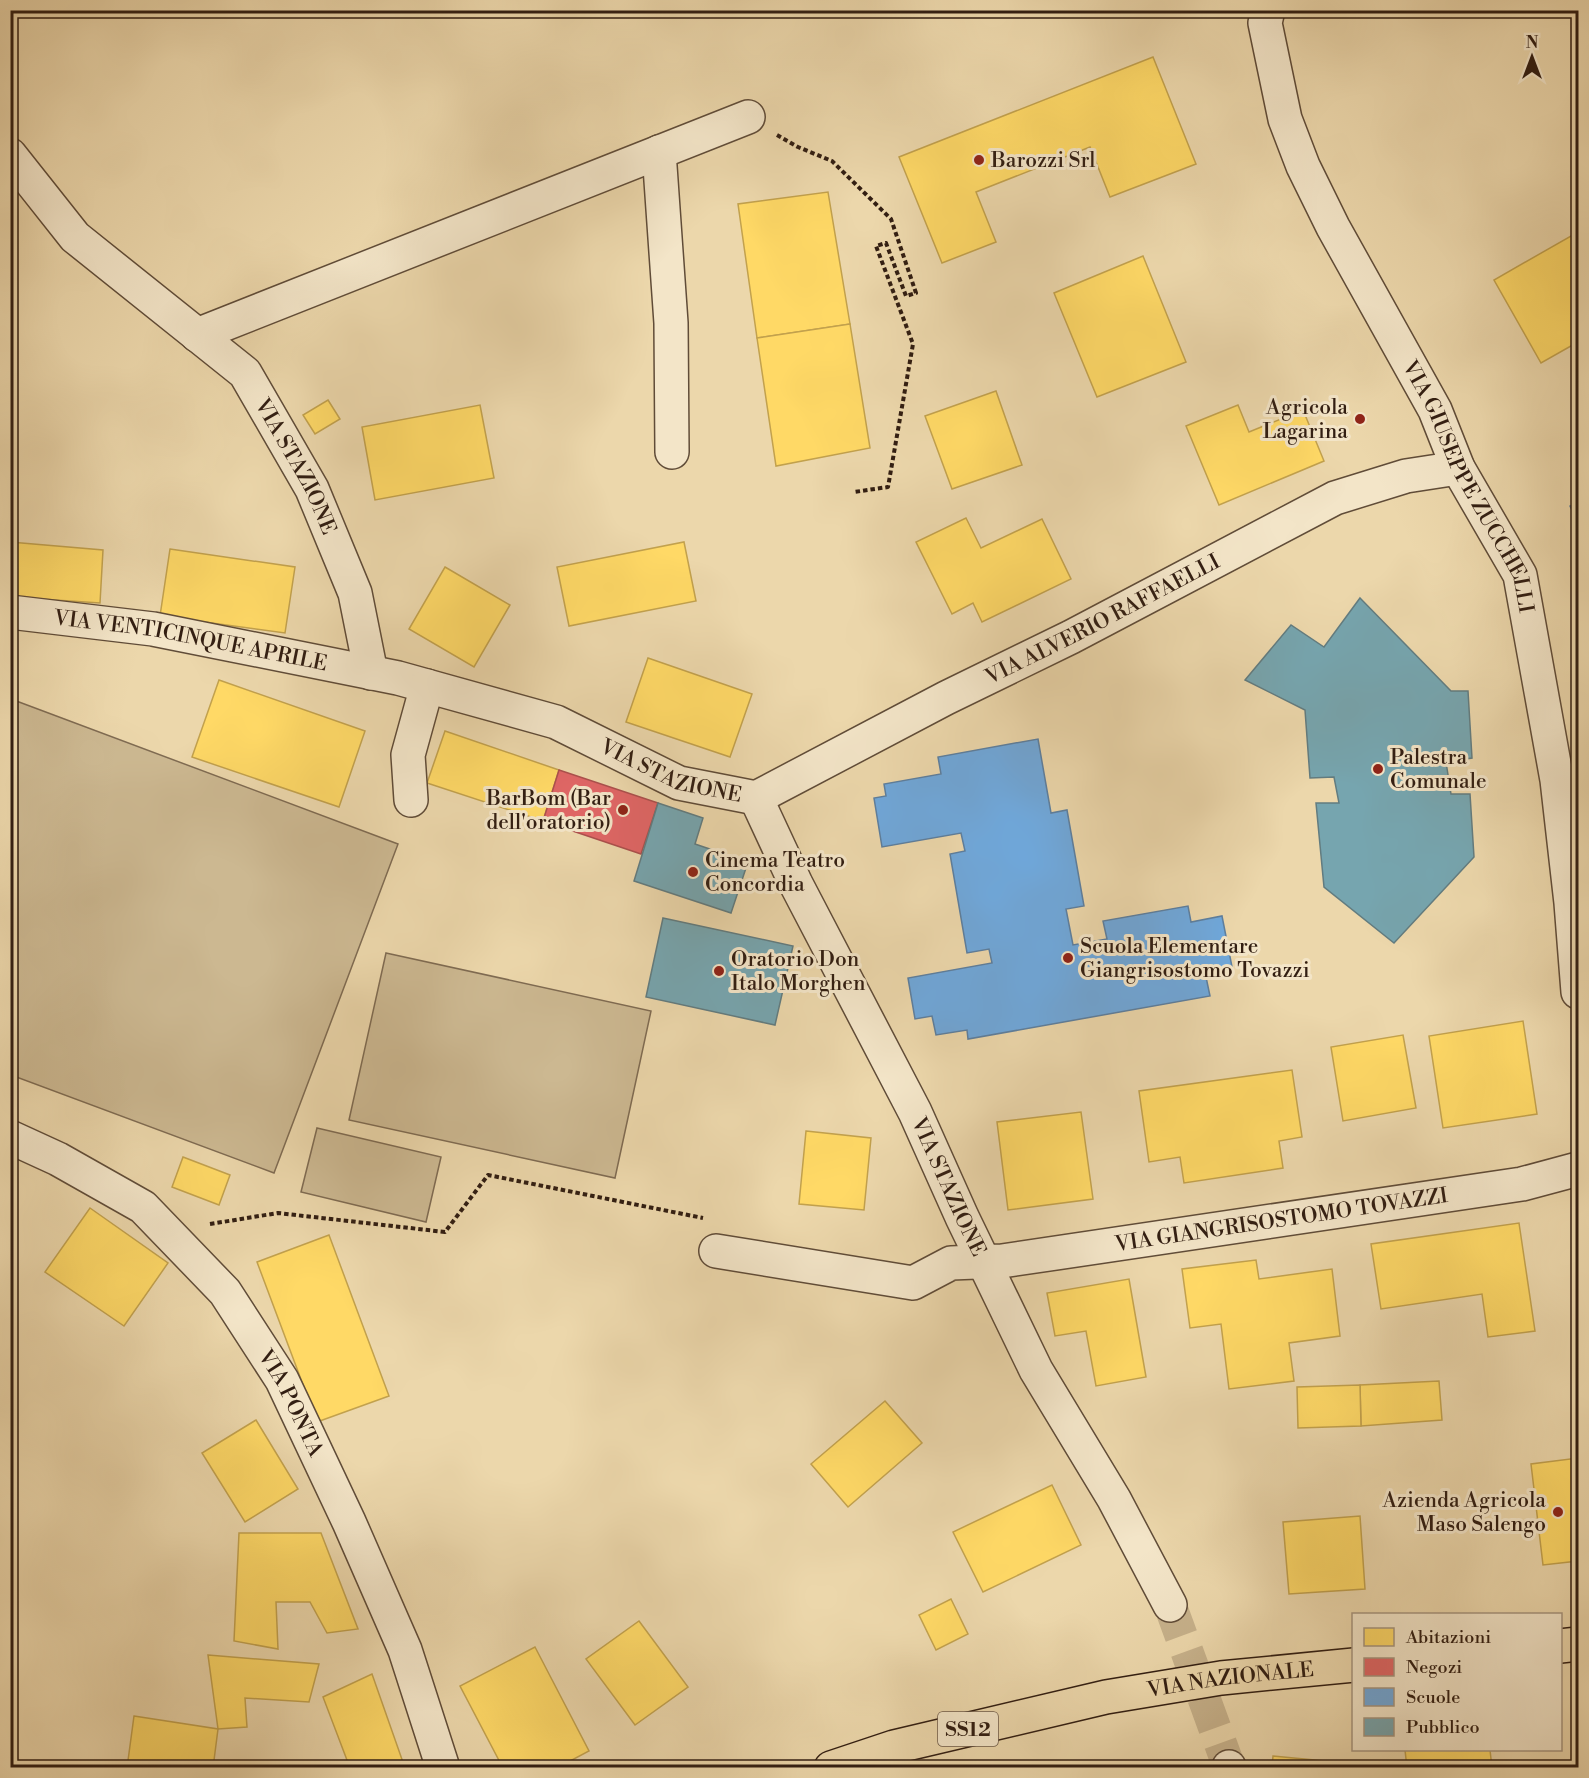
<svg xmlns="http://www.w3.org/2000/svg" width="1589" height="1778" font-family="'Libre Bodoni',serif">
<rect width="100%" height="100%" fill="#ecd7ab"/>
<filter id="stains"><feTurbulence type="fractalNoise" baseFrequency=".00333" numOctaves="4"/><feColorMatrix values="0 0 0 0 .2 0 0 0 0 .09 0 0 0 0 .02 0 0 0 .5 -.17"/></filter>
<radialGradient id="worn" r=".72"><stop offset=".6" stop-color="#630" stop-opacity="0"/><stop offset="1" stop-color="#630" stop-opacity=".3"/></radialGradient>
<!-- green -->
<g fill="#ccb891" stroke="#7f6b52" stroke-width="1.5">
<path d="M11,699L398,844L274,1173L11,1075Z"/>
<path d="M386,953L651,1011L615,1178L349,1120Z"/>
<path d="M317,1128L441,1157L426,1222L301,1192Z"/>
</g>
<!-- homes -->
<g fill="#ffd966" stroke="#c2a14d" stroke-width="1.5">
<path d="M1153,57L1196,164L1110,197L1090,147L976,192L996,242L942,263L899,157Z"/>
<path d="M828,192L850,324L757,338L738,204Z"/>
<path d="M1578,232V342L1541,363L1494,280Z"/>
<path d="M1143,256L1186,362L1097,397L1054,293Z"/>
<path d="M850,324L870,448L776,466L757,338Z"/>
<path d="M996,391L1022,465L952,489L925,416Z"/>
<path d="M328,400L340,419L315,434L303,415Z"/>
<path d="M480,405L494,478L375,500L362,427Z"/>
<path d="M1238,405L1249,432L1303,410L1324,461L1219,505L1186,426Z"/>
<path d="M966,518L981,548L1042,519L1071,579L982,622L973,603L952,614L916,542Z"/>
<path d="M10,542L103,550L100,603L10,597Z"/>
<path d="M684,542L696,601L569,626L557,567Z"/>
<path d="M170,549L295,567L285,633L160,616Z"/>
<path d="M445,567L510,605L474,667L409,629Z"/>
<path d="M648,658L752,694L730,757L626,722Z"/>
<path d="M219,680L365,731L339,807L192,757Z"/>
<path d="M445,731L559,770L543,821L427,783Z"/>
<path d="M1523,1021L1537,1114L1443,1128L1429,1036Z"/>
<path d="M1403,1035L1416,1108L1343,1121L1331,1047Z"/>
<path d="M1292,1070L1302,1137L1279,1141L1283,1168L1184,1183L1180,1157L1149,1162L1139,1091Z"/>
<path d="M1081,1112L1093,1199L1008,1210L997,1122Z"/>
<path d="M806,1131L871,1138L864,1210L799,1204Z"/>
<path d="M183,1157L230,1175L219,1205L172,1187Z"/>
<path d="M90,1208L168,1263L124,1326L45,1272Z"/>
<path d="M1519,1223L1535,1331L1488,1337L1482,1294L1381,1309L1371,1244Z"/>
<path d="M329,1235L389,1396L317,1422L257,1262Z"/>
<path d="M1256,1260L1259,1279L1332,1269L1340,1336L1289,1343L1294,1381L1229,1389L1221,1324L1190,1328L1182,1269Z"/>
<path d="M1129,1279L1146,1377L1096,1386L1086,1331L1055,1336L1047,1293Z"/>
<path d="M1439,1381L1442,1420L1361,1426L1360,1385Z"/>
<path d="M1360,1385L1361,1426L1298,1428L1297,1387Z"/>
<path d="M885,1401L922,1443L848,1507L811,1464Z"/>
<path d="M256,1420L298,1489L245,1522L202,1453Z"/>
<path d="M1578,1458V1561L1543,1565L1531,1464Z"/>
<path d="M1052,1485L1081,1545L983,1592L953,1532Z"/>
<path d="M1360,1516L1365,1589L1289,1594L1283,1522Z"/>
<path d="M239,1533H321L358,1629L327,1633L310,1602H276L278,1649L234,1641Z"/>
<path d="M951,1599L968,1634L936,1650L919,1615Z"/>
<path d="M639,1621L688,1687L635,1725L586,1659Z"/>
<path d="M535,1647L589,1751L557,1768H503L460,1686Z"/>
<path d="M208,1655L319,1664L309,1702L245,1698L247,1727L218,1729Z"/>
<path d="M372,1674L405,1768H350L323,1697Z"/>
<path d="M134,1716L218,1729L213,1768H127Z"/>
<path d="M1405,1750H1490L1492,1768H1407Z"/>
<path d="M1273,1756L1335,1762L1334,1768H1272Z"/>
</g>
<!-- shops -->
<path fill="#e06666" stroke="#ac504d" stroke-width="1.5" d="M559,770L658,803L641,854L543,821Z"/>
<!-- schools -->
<g fill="#6fa8dc" stroke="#5d7f9f" stroke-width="1.5">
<path d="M1578,502V523L1570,506Z"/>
<path d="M1038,739L1051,813L1067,810L1084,906L1066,909L1073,945L1107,939L1103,921L1188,906L1191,922L1222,916L1233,972L1206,977L1210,996L968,1039L967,1030L936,1035L932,1016L915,1019L908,978L992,963L989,949L967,953L950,854L965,851L961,833L882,847L874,798L886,796L884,784L941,774L938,757Z"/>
</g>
<!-- public -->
<g fill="#76a5af" stroke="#627c80" stroke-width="1.5">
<path d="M1360,598L1451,691H1468L1472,758L1446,762L1451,794H1470L1474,857L1394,943L1324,887L1316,803H1339L1334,777L1310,778L1305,710L1245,680L1291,625L1324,647Z"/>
<path d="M658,803L703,818L695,844L748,862L731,913L634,881Z"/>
<path d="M663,918L793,946L775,1025L646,997Z"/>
</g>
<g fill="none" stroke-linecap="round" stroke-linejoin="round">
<!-- minor-tunnel -->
<path stroke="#c7b28c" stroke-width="33" stroke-dasharray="33 16" stroke-linecap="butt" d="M1170,1605L1229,1767"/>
<defs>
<g id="minor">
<path id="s1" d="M1268,10L1265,23L1285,119L1303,166L1333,227L1435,410L1458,468L1520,575L1557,780L1571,903L1578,992"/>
<path d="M659,152L671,323L672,452"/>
<path id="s2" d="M10,155L75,237L245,373L312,489L355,593L371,673"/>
<path d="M197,335L748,117"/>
<path id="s3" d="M10,612L153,629L398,678L556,722L679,783L756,798"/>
<path id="s4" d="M756,798L796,884L915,1112L962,1217L1036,1370L1114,1499L1170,1605"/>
<path id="s5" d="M756,798L946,698L1071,637L1335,498L1406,476L1458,468"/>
<path d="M411,800L408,755L427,686"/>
<path id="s6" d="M10,1137L58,1159L143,1207L225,1292L282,1380L349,1522L405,1650L443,1768"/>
<path id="s7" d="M716,1251L913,1283L951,1263L1002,1261L1522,1184L1578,1169"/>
<path d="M1229,1767V1768"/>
</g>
<g id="major">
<path d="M1560,1646L1578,1644"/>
<path id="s8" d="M831,1768L894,1747L1106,1697L1221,1678L1354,1665"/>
</g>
</defs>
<!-- minor casing -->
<use href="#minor" stroke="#604c38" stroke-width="36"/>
<!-- major casing -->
<use href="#major" stroke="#321e12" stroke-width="36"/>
<!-- path -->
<g stroke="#321e12" stroke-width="4" stroke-dasharray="4.5 3" stroke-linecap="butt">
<path d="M777,135L798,147L832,161L891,219L916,293L906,296L886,243L876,246L913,344L888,487L854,492"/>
<path d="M210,1224L278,1213L445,1232L488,1175L703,1218"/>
</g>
<!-- minor -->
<use href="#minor" stroke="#f3e5c8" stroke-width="33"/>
<!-- major -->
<use href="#major" stroke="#ecd7ab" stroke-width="33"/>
</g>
<!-- markers -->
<g fill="#8f2418" stroke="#f3e5c8" stroke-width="2">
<circle cx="979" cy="160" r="6"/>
<circle cx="1360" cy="419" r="6"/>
<circle cx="1378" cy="769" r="6"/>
<circle cx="623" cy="810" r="6"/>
<circle cx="693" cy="872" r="6"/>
<circle cx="1068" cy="958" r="6"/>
<circle cx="719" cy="971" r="6"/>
<circle cx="1558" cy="1512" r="6"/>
</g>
<g text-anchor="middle" stroke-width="6" stroke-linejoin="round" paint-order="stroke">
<!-- shield labels -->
<rect fill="#f3e5c8" stroke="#6c5a49" stroke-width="1.5" x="938" y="1712" width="60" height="34" rx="4.5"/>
<g font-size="20" font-weight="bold" fill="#321e12">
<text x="968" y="1736">SS12</text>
</g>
<!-- poi labels -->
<g font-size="21" fill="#321e12" stroke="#f3e5c8" text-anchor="start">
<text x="991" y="167">Barozzi Srl</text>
<text x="1348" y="414" text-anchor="end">Agricola<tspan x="1348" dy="24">Lagarina</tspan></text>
<text x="1390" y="764">Palestra<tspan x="1390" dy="24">Comunale</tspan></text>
<text x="611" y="805" text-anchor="end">BarBom (Bar<tspan x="611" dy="24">dell'oratorio)</tspan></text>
<text x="705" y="867">Cinema Teatro<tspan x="705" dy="24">Concordia</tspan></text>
<text x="1080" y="953">Scuola Elementare<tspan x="1080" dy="24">Giangrisostomo Tovazzi</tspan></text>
<text x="731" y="966">Oratorio Don<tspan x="731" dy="24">Italo Morghen</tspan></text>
<text x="1546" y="1507" text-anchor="end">Azienda Agricola<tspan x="1546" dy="24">Maso Salengo</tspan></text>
</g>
<!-- street labels -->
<g font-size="21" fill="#321e12" stroke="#f3e5c8">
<text dy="7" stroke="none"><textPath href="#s2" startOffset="429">VIA STAZIONE</textPath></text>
<text dy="7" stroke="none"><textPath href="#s1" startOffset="524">VIA GIUSEPPE ZUCCHELLI</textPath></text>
<text dy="7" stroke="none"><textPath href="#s5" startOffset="390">VIA ALVERIO RAFFAELLI</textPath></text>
<text dy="7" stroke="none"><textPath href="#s3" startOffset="183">VIA VENTICINQUE APRILE</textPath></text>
<text dy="7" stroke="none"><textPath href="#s3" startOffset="684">VIA STAZIONE</textPath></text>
<text dy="7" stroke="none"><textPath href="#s4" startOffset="434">VIA STAZIONE</textPath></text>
<text dy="7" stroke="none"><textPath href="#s7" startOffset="576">VIA GIANGRISOSTOMO TOVAZZI</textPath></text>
<text dy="7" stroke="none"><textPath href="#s6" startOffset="398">VIA PONTA</textPath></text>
<text dy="7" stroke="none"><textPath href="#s8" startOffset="410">VIA NAZIONALE</textPath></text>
</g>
</g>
<!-- margin -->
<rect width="1589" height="1778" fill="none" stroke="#ecd7ab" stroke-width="36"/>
<rect x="12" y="12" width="1565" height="1754" fill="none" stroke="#321e12" stroke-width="3"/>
<rect x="18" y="18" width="1553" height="1742" fill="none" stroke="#321e12" stroke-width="1.5"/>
<!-- legend -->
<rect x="1352" y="1613" width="210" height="138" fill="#f3e5c8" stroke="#a6957f" stroke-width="1.5"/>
<rect x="1364" y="1628" width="30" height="18" fill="#ffd966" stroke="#a6957f" stroke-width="1.5"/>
<text x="1406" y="1643" font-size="18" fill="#321e12">Abitazioni</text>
<rect x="1364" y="1658" width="30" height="18" fill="#e06666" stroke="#a6957f" stroke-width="1.5"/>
<text x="1406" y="1673" font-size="18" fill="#321e12">Negozi</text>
<rect x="1364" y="1688" width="30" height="18" fill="#6fa8dc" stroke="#a6957f" stroke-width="1.5"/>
<text x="1406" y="1703" font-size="18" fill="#321e12">Scuole</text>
<rect x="1364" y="1718" width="30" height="18" fill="#76a5af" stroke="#a6957f" stroke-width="1.5"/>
<text x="1406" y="1733" font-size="18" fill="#321e12">Pubblico</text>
<!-- north arrow -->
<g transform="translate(1532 57)" stroke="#f3e5c8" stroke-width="4.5" paint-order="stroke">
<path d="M0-4.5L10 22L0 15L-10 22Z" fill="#321e12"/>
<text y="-9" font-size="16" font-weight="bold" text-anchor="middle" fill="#321e12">N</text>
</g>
<rect width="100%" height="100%" filter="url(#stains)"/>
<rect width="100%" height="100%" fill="url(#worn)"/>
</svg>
